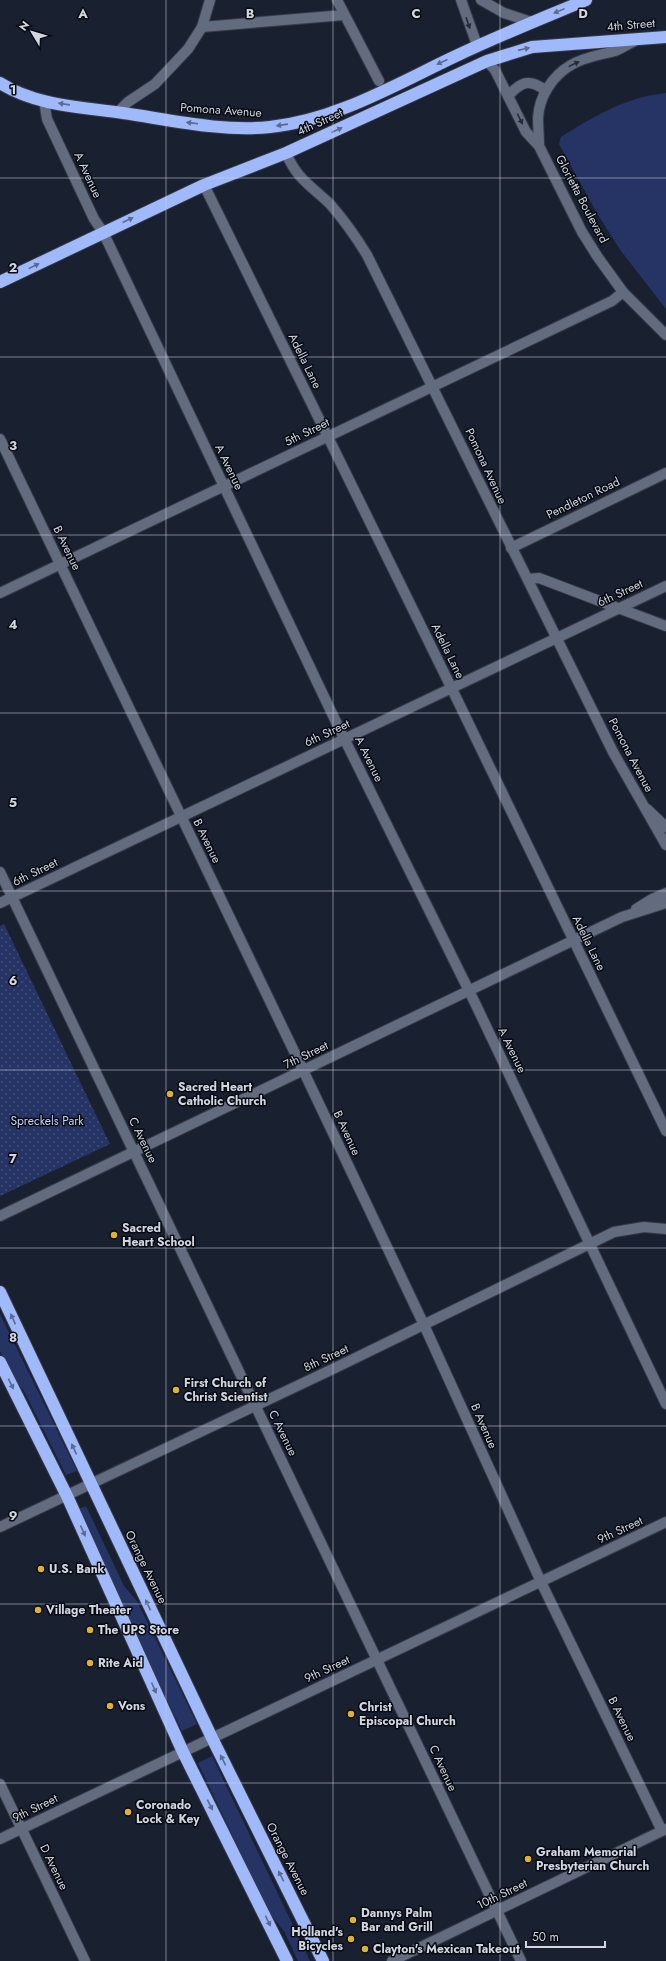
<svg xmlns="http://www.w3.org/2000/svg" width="666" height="1961" font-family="Jost,sans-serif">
<defs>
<pattern id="park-dots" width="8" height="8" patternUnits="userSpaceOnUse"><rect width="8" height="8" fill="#253465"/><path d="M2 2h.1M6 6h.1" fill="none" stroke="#44517b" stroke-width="1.8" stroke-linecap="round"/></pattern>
</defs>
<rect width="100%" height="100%" fill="#192030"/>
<!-- grass -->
<g fill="#253465">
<path d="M666,93V309L621,251L598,215L559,144L561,137C594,116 626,97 666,93Z"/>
<path d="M0,1314L77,1471L66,1475L24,1391L11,1374L0,1351Z"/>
<path d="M86,1506L124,1586L137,1601L197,1724L182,1731L76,1510Z"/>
<path d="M212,1756L310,1961H298L285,1933L269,1912L198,1763Z"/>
</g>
<!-- park -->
<path fill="url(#park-dots)" d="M4,924L110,1144L0,1196V926Z"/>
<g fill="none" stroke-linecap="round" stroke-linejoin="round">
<defs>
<g id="street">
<path d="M337,0L379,81"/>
<path d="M202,27L344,15"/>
<path d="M44,101L47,119L94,219L103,232L337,724L475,1003L666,1404"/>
<path d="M118,112L128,102L155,84L188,49L202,27L210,0"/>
<path d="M204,185L451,687L666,1131"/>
<path d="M0,439L303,1070L424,1325L541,1582L662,1831"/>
<path d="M511,548L666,473"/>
<path d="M0,593L612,301L623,292"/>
<path d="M618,608L666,626"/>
<path d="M647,809L666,827"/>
<path d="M0,872L521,1961"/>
<path d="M636,909L652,899L666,893"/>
<path d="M0,1216L622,917L666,903"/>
<path d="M0,1784L85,1961"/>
<path d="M0,1839L666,1522"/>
</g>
<g id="secondary">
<path d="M461,0L477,45"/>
<path d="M481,0L504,13L531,22"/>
<path d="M487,61L495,70L526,132L539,146L582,232L597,256L623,292L666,335"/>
<path d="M508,96C521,82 529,78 545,90"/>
<path d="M539,146C539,137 538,127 538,118C539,97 552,76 571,65C584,57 600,55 615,51C622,48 630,43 637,40"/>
<path d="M286,153C297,179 310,185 330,204C344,220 356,237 367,255L613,752L666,845"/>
<path d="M528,579L539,578L618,608"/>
<path d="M0,903L666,586"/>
<path d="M0,1527L337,1367L614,1232L644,1227L666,1229"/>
<path d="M392,1961L666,1829"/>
</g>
<g id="highway">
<path d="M0,83C36,106 82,107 123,113C171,120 222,132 270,127C337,120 398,83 458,55C500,35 543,18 586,0"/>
<path d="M0,282L204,185L286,153L487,61L532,47L666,37"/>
<path d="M0,1292L212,1738L323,1961"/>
<path d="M0,1362L67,1496L183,1752L287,1961"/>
</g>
</defs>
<!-- street casing -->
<use href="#street" stroke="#363a48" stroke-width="12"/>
<!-- secondary casing -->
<use href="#secondary" stroke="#363a48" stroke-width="12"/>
<!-- highway casing -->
<use href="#highway" stroke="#363a48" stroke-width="14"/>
<!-- street -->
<use href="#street" stroke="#636b7f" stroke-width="10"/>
<!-- secondary -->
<use href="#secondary" stroke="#636b7f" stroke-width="10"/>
<!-- highway -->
<use href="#highway" stroke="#a0b9fa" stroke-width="12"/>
</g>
<!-- one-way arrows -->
<defs><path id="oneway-solid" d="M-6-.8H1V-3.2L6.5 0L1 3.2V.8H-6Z"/></defs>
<g fill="#5b6a91">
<use href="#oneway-solid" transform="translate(559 11) rotate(158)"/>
<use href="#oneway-solid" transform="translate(524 49) rotate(-13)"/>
<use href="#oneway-solid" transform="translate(442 62) rotate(155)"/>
<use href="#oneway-solid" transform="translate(64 104) rotate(-172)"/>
<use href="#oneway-solid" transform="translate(192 123) rotate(-173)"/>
<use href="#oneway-solid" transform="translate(282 125) rotate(172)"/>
<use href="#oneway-solid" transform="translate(337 130) rotate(-24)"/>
<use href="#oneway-solid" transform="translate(128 220) rotate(-25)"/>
<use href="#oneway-solid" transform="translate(34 266) rotate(-26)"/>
<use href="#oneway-solid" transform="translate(13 1319) rotate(-115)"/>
<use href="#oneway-solid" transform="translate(11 1384) rotate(64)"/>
<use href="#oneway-solid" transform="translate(74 1449) rotate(-115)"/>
<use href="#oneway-solid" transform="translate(83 1531) rotate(66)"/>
<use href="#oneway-solid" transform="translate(148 1605) rotate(-115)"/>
<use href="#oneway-solid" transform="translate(154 1688) rotate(66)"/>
<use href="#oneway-solid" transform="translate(223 1760) rotate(-117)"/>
<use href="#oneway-solid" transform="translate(210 1805) rotate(64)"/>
<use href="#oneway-solid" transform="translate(281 1876) rotate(-117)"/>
<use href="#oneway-solid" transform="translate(268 1921) rotate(64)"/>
</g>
<g fill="#272c38">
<use href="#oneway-solid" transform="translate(468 23) rotate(71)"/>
<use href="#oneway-solid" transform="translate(574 64) rotate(-26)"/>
<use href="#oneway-solid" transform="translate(520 119) rotate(63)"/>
</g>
<!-- grid -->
<path fill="none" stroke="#d1d6e1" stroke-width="1" stroke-opacity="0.55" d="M166,0V1961M333,0V1961M500,0V1961M0,178H666M0,357H666M0,535H666M0,713H666M0,891H666M0,1070H666M0,1248H666M0,1426H666M0,1604H666M0,1783H666"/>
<!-- markers -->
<g fill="#ddb133" stroke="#070a11" stroke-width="1.5">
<circle cx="170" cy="1094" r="4"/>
<circle cx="114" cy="1235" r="4"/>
<circle cx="176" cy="1390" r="4"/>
<circle cx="41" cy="1569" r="4"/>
<circle cx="38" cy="1610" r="4"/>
<circle cx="90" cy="1630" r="4"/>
<circle cx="90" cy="1663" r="4"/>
<circle cx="110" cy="1706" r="4"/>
<circle cx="351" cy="1714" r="4"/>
<circle cx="128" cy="1812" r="4"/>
<circle cx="528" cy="1859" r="4"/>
<circle cx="353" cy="1920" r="4"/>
<circle cx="351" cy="1939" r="4"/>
<circle cx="365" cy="1949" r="4"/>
</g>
<g text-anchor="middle" stroke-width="3" stroke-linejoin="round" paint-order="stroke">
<!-- street labels -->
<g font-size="12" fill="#d1d6e1" stroke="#070a11">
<text transform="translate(631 25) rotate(-5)" y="4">4th Street</text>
<text transform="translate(221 110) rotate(4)" y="4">Pomona Avenue</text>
<text transform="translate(320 122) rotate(-24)" y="4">4th Street</text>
<text transform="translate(88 175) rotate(65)" y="4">A Avenue</text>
<text transform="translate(582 199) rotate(62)" y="4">Glorietta Boulevard</text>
<text transform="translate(305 361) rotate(64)" y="4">Adella Lane</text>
<text transform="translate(307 432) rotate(-26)" y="4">5th Street</text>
<text transform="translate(486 466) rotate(65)" y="4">Pomona Avenue</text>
<text transform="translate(229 467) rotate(64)" y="4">A Avenue</text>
<text transform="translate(583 498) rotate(-26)" y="4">Pendleton Road</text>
<text transform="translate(67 548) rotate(64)" y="4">B Avenue</text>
<text transform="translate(620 593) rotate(-25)" y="4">6th Street</text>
<text transform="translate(448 651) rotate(64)" y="4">Adella Lane</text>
<text transform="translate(327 733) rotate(-25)" y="4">6th Street</text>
<text transform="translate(631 755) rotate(62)" y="4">Pomona Avenue</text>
<text transform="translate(369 759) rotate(64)" y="4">A Avenue</text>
<text transform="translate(207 841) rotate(64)" y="4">B Avenue</text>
<text transform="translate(35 872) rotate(-26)" y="4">6th Street</text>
<text transform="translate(589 943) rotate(64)" y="4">Adella Lane</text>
<text transform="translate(512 1050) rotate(64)" y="4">A Avenue</text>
<text transform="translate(306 1055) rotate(-26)" y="4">7th Street</text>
<text transform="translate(347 1133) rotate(65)" y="4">B Avenue</text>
<text transform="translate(143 1140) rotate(64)" y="4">C Avenue</text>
<text transform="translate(326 1358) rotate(-25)" y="4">8th Street</text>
<text transform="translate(484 1426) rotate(66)" y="4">B Avenue</text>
<text transform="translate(283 1433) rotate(64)" y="4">C Avenue</text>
<text transform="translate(620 1530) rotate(-25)" y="4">9th Street</text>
<text transform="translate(146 1567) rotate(64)" y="4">Orange Avenue</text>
<text transform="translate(327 1669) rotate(-25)" y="4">9th Street</text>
<text transform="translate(622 1719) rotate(64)" y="4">B Avenue</text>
<text transform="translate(443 1768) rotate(65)" y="4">C Avenue</text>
<text transform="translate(35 1808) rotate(-26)" y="4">9th Street</text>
<text transform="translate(288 1859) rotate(63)" y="4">Orange Avenue</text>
<text transform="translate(54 1867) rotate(64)" y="4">D Avenue</text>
<text transform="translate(502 1894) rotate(-26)" y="4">10th Street</text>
</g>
<!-- poi labels -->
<g font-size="12" font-weight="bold" fill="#d1d6e1" stroke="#070a11" text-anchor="start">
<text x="178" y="1091">Sacred Heart<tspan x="178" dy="14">Catholic Church</tspan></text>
<text x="122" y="1232">Sacred<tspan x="122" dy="14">Heart School</tspan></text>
<text x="184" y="1387">First Church of<tspan x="184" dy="14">Christ Scientist</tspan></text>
<text x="49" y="1573">U.S. Bank</text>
<text x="46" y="1614">Village Theater</text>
<text x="98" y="1634">The UPS Store</text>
<text x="98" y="1667">Rite Aid</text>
<text x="118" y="1710">Vons</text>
<text x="359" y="1711">Christ<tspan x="359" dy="14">Episcopal Church</tspan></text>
<text x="136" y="1809">Coronado<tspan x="136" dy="14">Lock &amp; Key</tspan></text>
<text x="536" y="1856">Graham Memorial<tspan x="536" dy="14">Presbyterian Church</tspan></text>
<text x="361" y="1917">Dannys Palm<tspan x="361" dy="14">Bar and Grill</tspan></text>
<text x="343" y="1936" text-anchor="end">Holland's<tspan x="343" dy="14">Bicycles</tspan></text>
<text x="373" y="1953">Clayton's Mexican Takeout</text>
</g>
<!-- park labels -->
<g font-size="12" fill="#c1d2fd" stroke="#070a11">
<text x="47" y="1125">Spreckels Park</text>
</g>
</g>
<g font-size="13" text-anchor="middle" font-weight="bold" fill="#d1d6e1" stroke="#070a11" stroke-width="3" stroke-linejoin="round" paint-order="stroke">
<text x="83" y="18">A</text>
<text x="250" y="18">B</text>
<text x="416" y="18">C</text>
<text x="583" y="18">D</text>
<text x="13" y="94">1</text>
<text x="13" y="272">2</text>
<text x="13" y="450">3</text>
<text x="13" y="629">4</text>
<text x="13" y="807">5</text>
<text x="13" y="985">6</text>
<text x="13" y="1163">7</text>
<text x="13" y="1342">8</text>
<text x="13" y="1520">9</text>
</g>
<!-- north arrow -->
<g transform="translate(32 32) rotate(308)" stroke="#070a11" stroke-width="3" paint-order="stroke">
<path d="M0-3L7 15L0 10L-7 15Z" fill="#d1d6e1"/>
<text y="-6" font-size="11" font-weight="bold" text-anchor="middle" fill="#d1d6e1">N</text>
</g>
<!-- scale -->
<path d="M526 1941v6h79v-6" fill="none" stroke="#d1d6e1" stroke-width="2"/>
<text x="532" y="1941" font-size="12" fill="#d1d6e1" stroke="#070a11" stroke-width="3" paint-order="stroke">50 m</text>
</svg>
